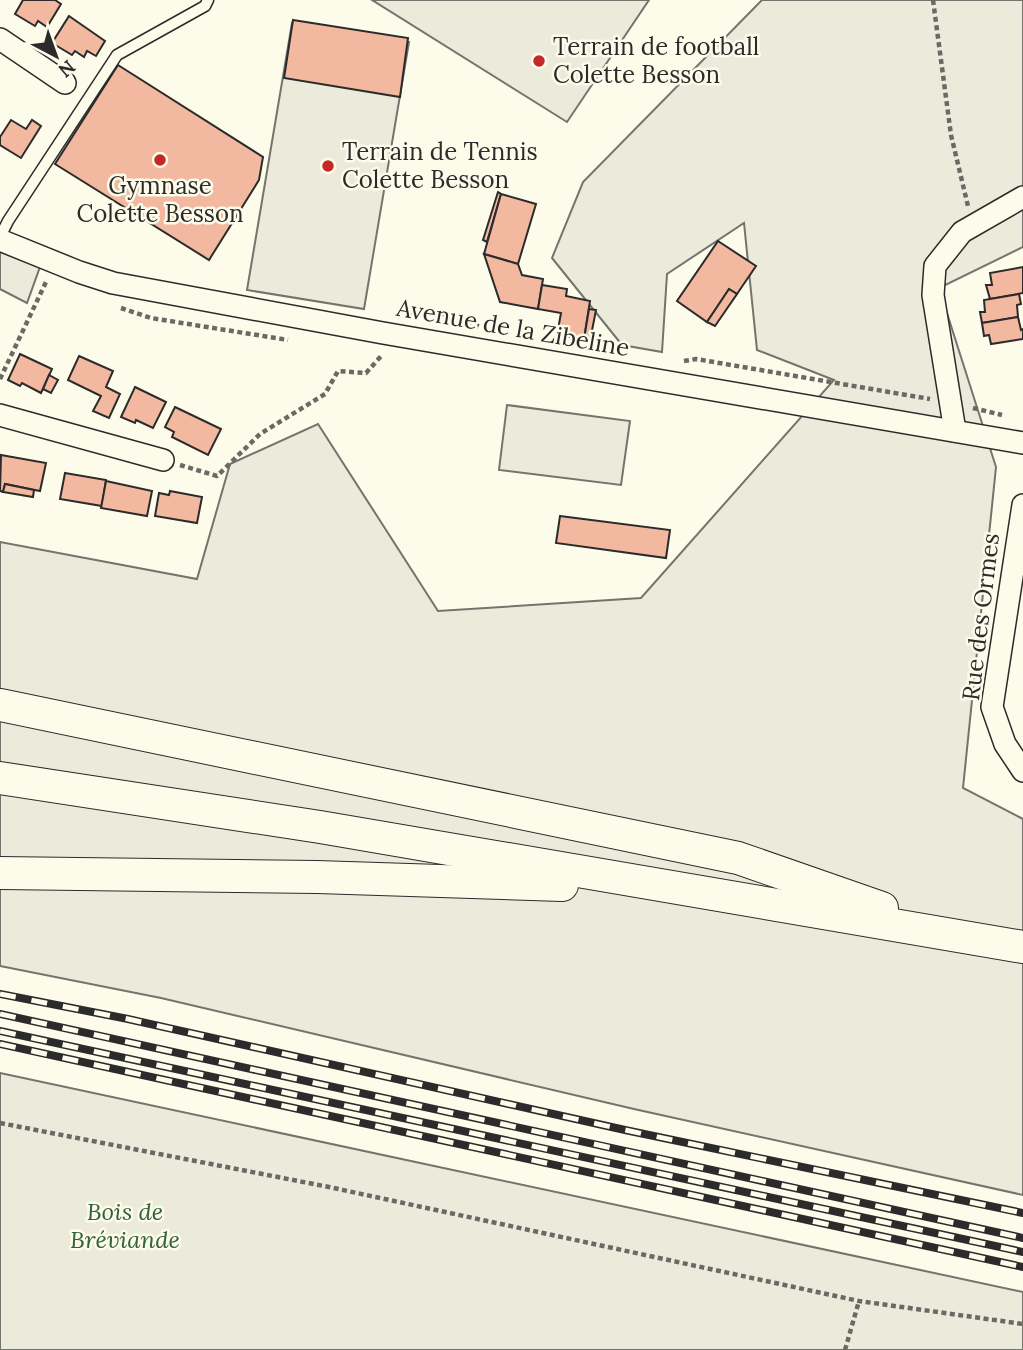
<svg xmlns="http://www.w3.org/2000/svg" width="1023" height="1350" font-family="Lora,serif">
<rect width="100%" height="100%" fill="#fdfbea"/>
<!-- green -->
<g fill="#ecebdb" stroke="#74746e" stroke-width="2">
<path d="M372,0H649L567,122Z"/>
<path d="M762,0H1023V247L939,288L996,467L963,788L1023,819V1195L634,1109L161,998L0,966V542L197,579L230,464L318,424L438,611L641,598L834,380L757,350L744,223L667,274L662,352L622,345L552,258L583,182Z"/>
<path d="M292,23L409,42L364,309L247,290Z"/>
<path d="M0,248L41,264L27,303L0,289Z"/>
<path d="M507,405L630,421L621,485L499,470Z"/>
<path d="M0,1073L1023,1292V1350H0Z"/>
</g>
<!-- building -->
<g fill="#f2b8a0" stroke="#2b2b2b" stroke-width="2">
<path d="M23,0H55L61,4L47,27L38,21L35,26L15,14Z"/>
<path d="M69,16L105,41L96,56L87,51L84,57L75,51L72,55L52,43Z"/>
<path d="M293,20L408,38L400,97L284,78Z"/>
<path d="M118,65L263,157L259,180L209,260L55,164Z"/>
<path d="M11,120L26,129L32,120L41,126L21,158L0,145V137Z"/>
<path d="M498,192L501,194L487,242L483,240Z"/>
<path d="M501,194L536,204L518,264L484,254Z"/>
<path d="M718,241L756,266L737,294L729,289L707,322L677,301Z"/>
<path d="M484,254L518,264L522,275L543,279L538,309L500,302Z"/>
<path d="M1023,267V293L990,299L986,285H992L990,273Z"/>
<path d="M542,285L567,289L566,296L590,301L584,339L557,335L561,313L538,309Z"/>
<path d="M729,289L737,294L715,326L707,322Z"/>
<path d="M1019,294L1021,304L1017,305L1018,317L982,323L980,312H985L984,300Z"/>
<path d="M589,309L596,310L590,341L584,339Z"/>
<path d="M1018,317L1021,330L1023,329V339L991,344L989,335L984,336L982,323Z"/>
<path d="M20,354L52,369L41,393L22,383L20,386L8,380Z"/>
<path d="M79,356L113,371L106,387L120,394L109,418L93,411L101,396L68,380Z"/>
<path d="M49,375L58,380L51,393L43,389Z"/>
<path d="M135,387L166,402L153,428L136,420L135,423L121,417Z"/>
<path d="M175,407L221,429L208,455L172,437L174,432L165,427Z"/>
<path d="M1,455L46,463L40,491L5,484L3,492L0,491Z"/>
<path d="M65,473L106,480L102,506L60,499Z"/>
<path d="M106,481L152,491L147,516L101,508Z"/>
<path d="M5,484L34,490L33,497L3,492Z"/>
<path d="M170,491L202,497L197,523L155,516L159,493L169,495Z"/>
<path d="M560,516L670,530L666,558L556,543Z"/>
</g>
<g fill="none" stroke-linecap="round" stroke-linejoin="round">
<defs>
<path id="lane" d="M0,237L8,221L117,55L205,6L208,0"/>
<g id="street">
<path d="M0,39L65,83"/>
<path d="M0,240L79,272L113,283L383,333L1023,443"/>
<path d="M0,415L163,460"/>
<path d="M955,431L933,295L935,266L962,232L1023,197"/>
<path d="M1023,505L992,707L1005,744L1023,771"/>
</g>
<g id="primary">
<path d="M0,705L738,858L882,908"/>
<path d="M0,778L320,827L1023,947"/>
<path d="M0,873L317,877L562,885"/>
</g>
</defs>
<!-- lane casing -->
<use href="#lane" stroke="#2b2b2b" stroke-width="13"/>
<!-- street casing -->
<use href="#street" stroke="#2b2b2b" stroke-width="24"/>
<!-- primary casing -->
<use href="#primary" stroke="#2b2b2b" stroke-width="34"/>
<!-- path -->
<g stroke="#6a6964" stroke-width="4.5" stroke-dasharray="5 3.5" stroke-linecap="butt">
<path d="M933,0L951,135L968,206"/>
<path d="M121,308L151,318L288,340"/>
<path d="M408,315C430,308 459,317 480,327"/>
<path d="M684,361L696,359L930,399"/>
<path d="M0,379L46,282"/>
<path d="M973,408L1002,415"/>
<path d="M180,465L217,476L260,434L325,394L338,371L366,373L383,354"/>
<path d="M0,1123L329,1187L859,1301L1023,1324"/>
<path d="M845,1350L859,1301"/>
</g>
<!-- lane -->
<use href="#lane" stroke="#fdfbea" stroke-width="10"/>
<!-- street -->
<use href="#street" stroke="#fdfbea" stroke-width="21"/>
<!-- primary -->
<use href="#primary" stroke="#fdfbea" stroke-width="32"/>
<defs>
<g id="rail">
<path d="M0,994L128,1019L625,1130L1023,1213"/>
<path d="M0,1014L1023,1238"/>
<path d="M0,1031L1023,1252"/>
<path d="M0,1044L1023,1267"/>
</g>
</defs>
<!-- rail casing -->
<use href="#rail" stroke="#2b2b2b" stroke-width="8"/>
<!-- rail -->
<use href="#rail" stroke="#fdfbea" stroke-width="5" stroke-dasharray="16" stroke-linecap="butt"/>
</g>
<!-- markers -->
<g fill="#c62828" stroke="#fdfbea" stroke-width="2.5">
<circle cx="539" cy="61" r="7"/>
<circle cx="160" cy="160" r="7"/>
<circle cx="328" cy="166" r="7"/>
</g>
<g text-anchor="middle" stroke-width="5" stroke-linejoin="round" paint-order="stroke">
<!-- poi labels -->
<g font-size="24" fill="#2b2b2b" stroke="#fdfbea" text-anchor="start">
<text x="553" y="55">Terrain de football<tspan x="553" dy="28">Colette Besson</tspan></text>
<text x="342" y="160">Terrain de Tennis<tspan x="342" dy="28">Colette Besson</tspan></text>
<text x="160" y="194" text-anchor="middle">Gymnase<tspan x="160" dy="28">Colette Besson</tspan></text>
</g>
<!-- street labels -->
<g font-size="24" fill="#2b2b2b" stroke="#fdfbea">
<text transform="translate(513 328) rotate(10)" y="8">Avenue de la Zibeline</text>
<text transform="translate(981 617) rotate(-83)" y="8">Rue des Ormes</text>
</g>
<!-- park labels -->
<g font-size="24" font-style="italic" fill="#34623c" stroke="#fdfbea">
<text x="125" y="1220">Bois de<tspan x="125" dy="28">Bréviande</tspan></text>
</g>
</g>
<!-- north arrow -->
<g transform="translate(56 56) rotate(139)" stroke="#fdfbea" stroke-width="5" paint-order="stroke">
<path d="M0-5L12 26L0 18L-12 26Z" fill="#2b2b2b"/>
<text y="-10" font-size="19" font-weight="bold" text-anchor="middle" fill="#2b2b2b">N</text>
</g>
</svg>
